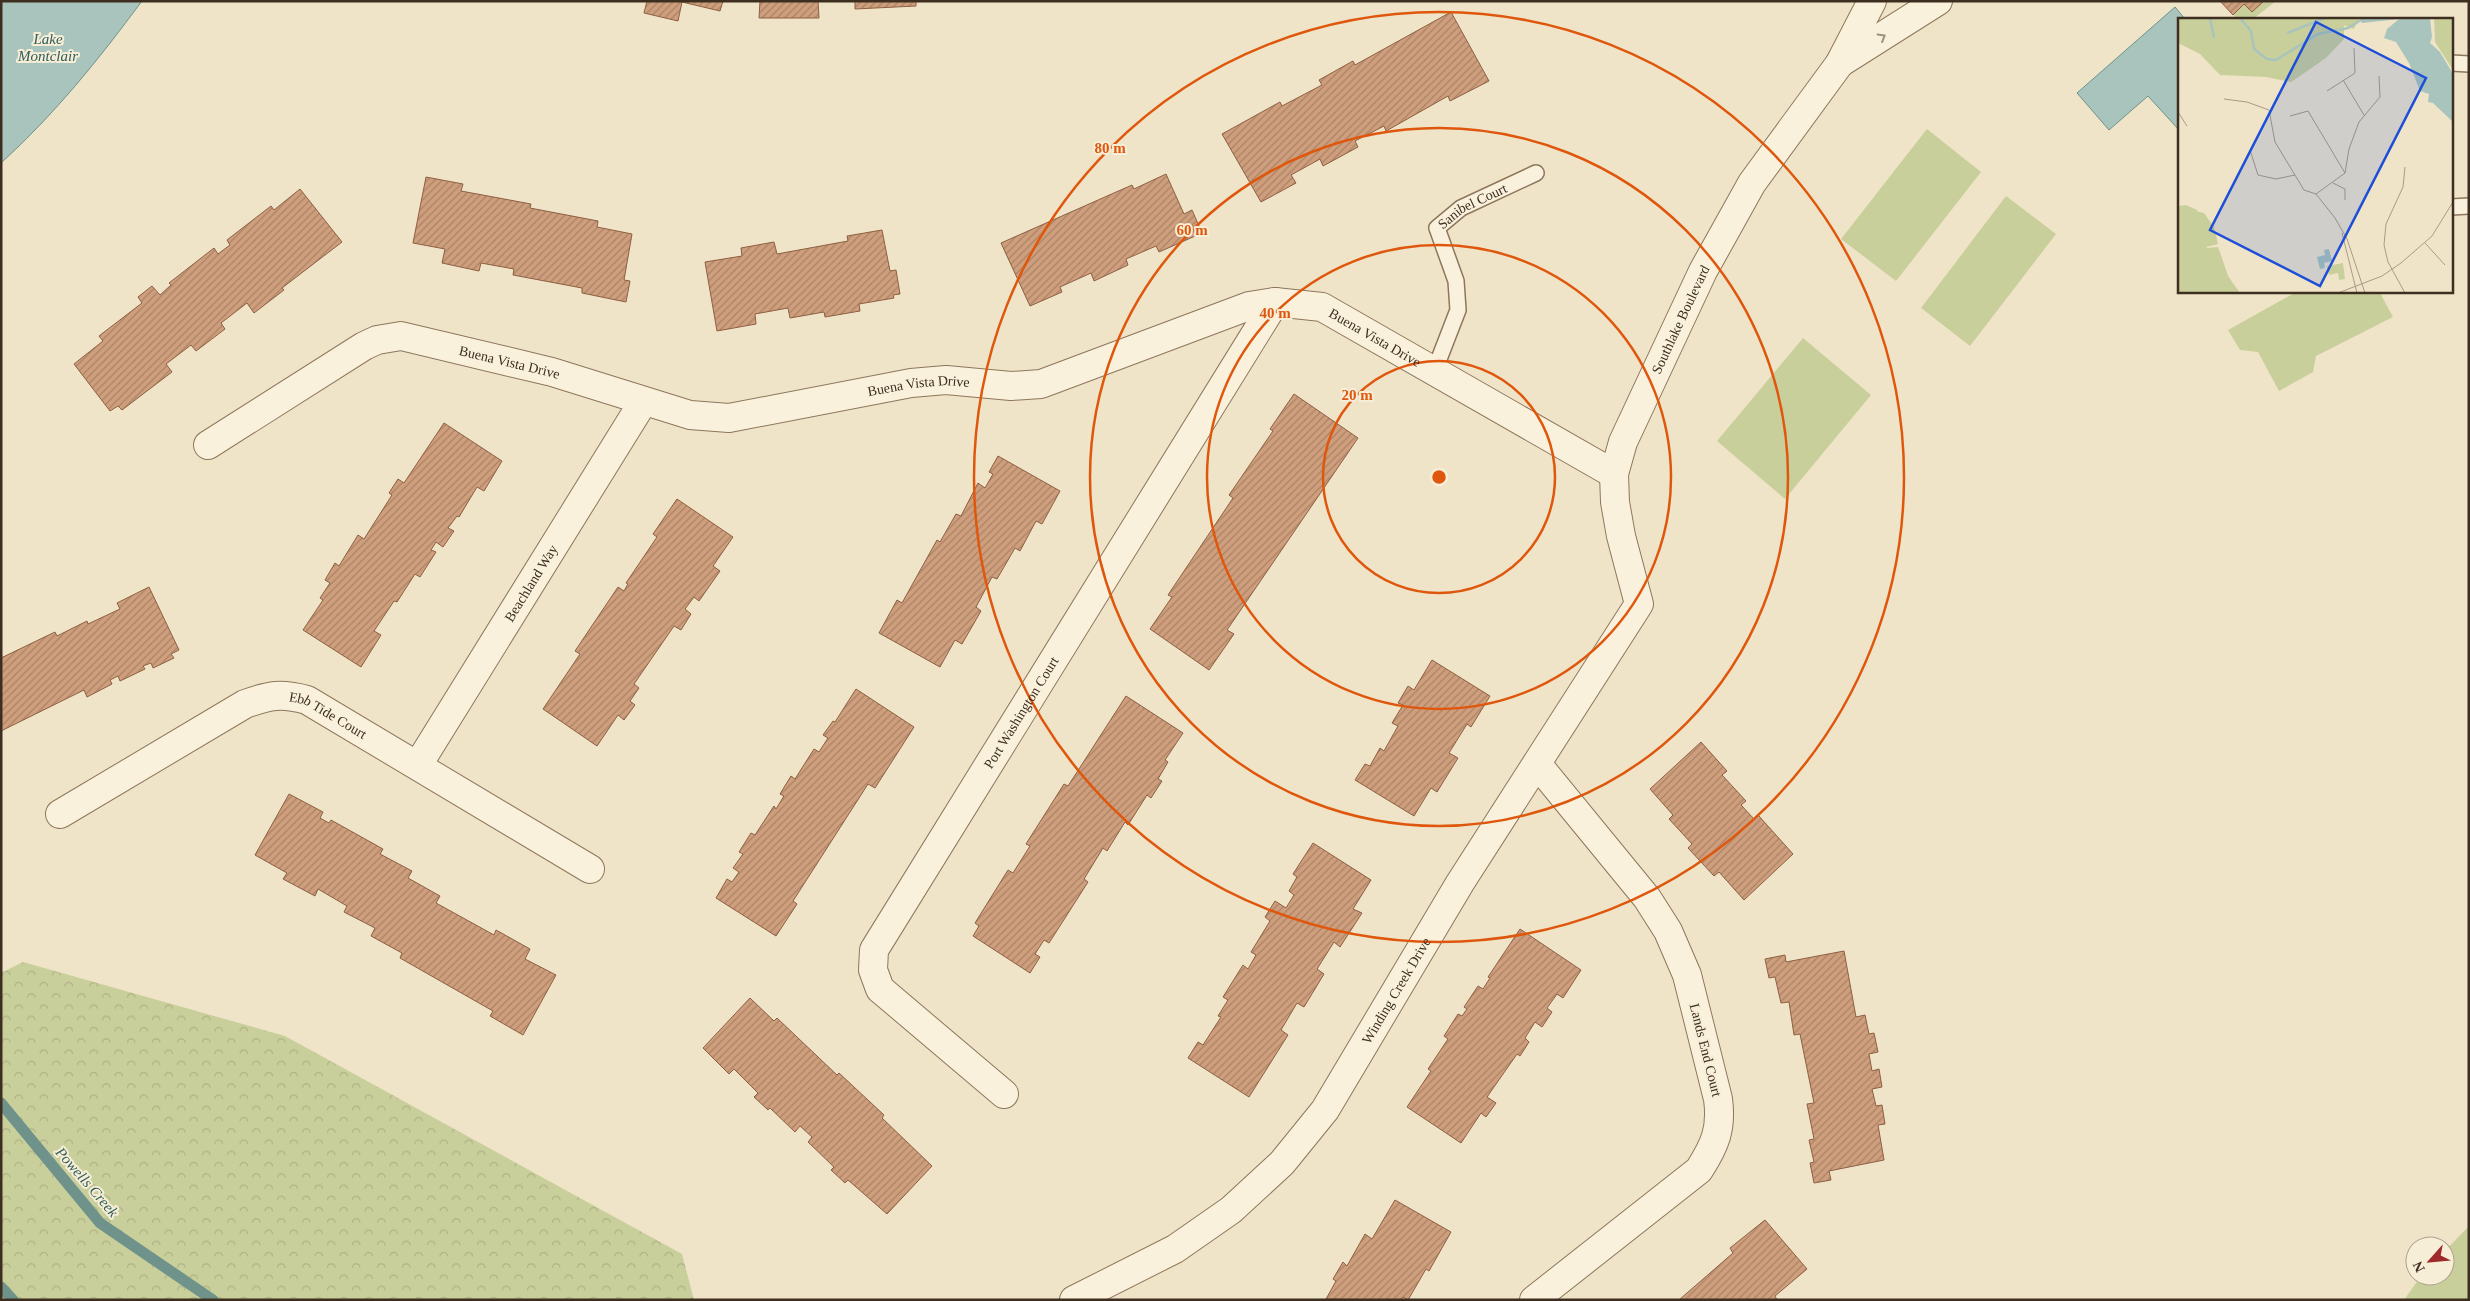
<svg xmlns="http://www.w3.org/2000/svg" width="2470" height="1301" font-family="'Times New Roman',serif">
<defs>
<pattern id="forest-crowns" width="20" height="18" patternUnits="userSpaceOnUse" patternTransform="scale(1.25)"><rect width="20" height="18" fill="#c9cf9b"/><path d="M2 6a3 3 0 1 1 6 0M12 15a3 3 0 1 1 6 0" fill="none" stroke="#aeb285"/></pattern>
<pattern id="building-hatch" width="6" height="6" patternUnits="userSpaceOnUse" patternTransform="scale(1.25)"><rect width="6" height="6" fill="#cf9f7d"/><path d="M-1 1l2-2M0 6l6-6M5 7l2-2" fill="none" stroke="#a98266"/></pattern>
</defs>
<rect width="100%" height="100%" fill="#f0e4c8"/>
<!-- forest -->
<path fill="url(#forest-crowns)" d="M23,962L285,1036L682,1254L694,1300H1V973Z"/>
<!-- park -->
<g fill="#c9cf9b">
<path d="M2224,1H2276L2253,19H2237Z"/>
<path d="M1927,129L1981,172L1896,281L1841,239Z"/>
<path d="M2006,196L2056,234L1970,346L1921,308Z"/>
<path d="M2298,291H2379L2393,317L2316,356L2313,372L2279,391L2258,352L2240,350L2228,330Z"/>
<path d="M1803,338L1871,395L1785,499L1717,441Z"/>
<path d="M2469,1226V1300H2404L2421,1276H2445V1251Z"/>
</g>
<!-- water -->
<g fill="#a9c4bc" stroke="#6f938a">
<path d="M1,1H142C99,59 55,114 1,163Z"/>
<path d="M2175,7L2185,19H2179V130L2148,96L2109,130L2077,93Z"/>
</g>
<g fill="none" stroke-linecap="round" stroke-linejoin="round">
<!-- stream -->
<g stroke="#6f938a" stroke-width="11">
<path d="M1,1103L100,1223L213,1300"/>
<path d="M1,1287L13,1300"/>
</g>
</g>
<!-- building -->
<g fill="url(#building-hatch)" stroke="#8d5f41">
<path d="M647,1H723L720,11L682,2L678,21L644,13Z"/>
<path d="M760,1H818L819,18H759Z"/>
<path d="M855,1H916V6L855,9Z"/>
<path d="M2220,1H2264L2252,12L2244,4L2233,15Z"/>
<path d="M1451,12L1489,81L1450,101L1448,96L1386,131L1384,126L1355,141L1358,147L1323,166L1320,159L1291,175L1296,183L1261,202L1222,134L1280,102L1282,106L1322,85L1319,80L1353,61L1355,65Z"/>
<path d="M1166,174L1184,214L1192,210L1202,233L1159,252L1156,246L1126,259L1128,265L1094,281L1091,273L1060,287L1062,292L1030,306L1001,243L1132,185L1134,189Z"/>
<path d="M426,177L463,184L461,191L531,204L530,208L598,221L597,227L632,234L624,280L630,281L626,302L582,293V288L513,275L514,269L481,263L479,271L442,263L445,249L413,243Z"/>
<path d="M300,189L342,242L282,288L284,290L254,313L247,303L221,323L225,329L196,351L191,345L166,364L172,372L122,410L118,406L110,411L74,364L103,341L99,336L142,303L138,297L152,286L160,295L171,285L169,283L214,248L218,254L230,245L227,240L271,206L274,210Z"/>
<path d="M882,230L890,271L896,270L900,294L893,295L894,298L859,304L860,311L825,317L824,312L790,318L788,308L755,314L756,324L717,331L705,262L742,256L741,248L774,242L777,254L848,241L847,236Z"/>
<path d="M1294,394L1358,438L1227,630L1234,634L1209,670L1150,629L1172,597L1168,595L1233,498L1229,495L1273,431L1270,429Z"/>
<path d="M444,423L502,461L484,491L477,487L459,517L457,516L448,528L454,531L443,547L436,542L431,550L436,552L420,577L415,574L397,602L394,601L374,631L381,635L361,667L303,630L323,600L320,598L330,583L325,580L335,563L339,566L358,535L364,539L392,495L389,493L398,479L404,483Z"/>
<path d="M998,456L1060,491L1042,524L1036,521L1020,551L1015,548L997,579L992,577L976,607L981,611L962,644L955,640L940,667L879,633L897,600L902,603L937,540L940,542L956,514L961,516L978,483L985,488L993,474L989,472Z"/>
<path d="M677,499L733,537L713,566L720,571L699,601L694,597L685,609L691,614L681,630L674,626L634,684L639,688L630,701L635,705L624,720L618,715L597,746L543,709L580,654L575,651L618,587L624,591L628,584L626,583L657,537L653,534Z"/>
<path d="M149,587L179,650L171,654L174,658L153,668L151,663L143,666L145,669L120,681L118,676L110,680L112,684L87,697L84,690L1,731V658L55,632L57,636L87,621L88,624L120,609L117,603Z"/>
<path d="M1432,660L1490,696L1471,727L1467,724L1449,753L1458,758L1437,792L1431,788L1414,816L1355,780L1365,764L1370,766L1380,748L1384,751L1398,726L1392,723L1403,705L1398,703L1408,686L1414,690Z"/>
<path d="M856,689L914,727L875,788L868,784L793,901L797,904L776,936L716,898L727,879L732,882L739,872L733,868L743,854L739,852L751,833L755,835L774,806L776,809L784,796L780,794L791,776L795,779L814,749L819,752L828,738L823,735L833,721L835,722Z"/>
<path d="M1126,696L1183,733L1165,760L1168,762L1158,779L1162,781L1151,798L1147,795L1128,825L1125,822L1107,851L1103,848L1084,879L1088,882L1049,943L1044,940L1035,954L1040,957L1030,973L973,936L979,926L975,923L1008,870L1013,873L1030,846L1026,844L1064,784L1068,786Z"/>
<path d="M1701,742L1727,771L1722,775L1746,801L1741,805L1754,819L1758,815L1793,854L1744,900L1719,872L1714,876L1688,848L1692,844L1669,819L1673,815L1650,789Z"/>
<path d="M289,794L323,812L320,818L329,823L331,820L383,849L380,854L412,871L408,878L440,896L436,903L494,935L496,930L530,949L525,959L556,975L523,1035L490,1016L493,1011L400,958L402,953L371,936L375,928L344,912L347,906L318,889L315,896L283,879L287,873L255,855Z"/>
<path d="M1313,843L1371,880L1353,909L1362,913L1340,947L1334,942L1317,969L1324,974L1304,1007L1297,1003L1281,1030L1288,1035L1249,1097L1188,1058L1198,1042L1203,1045L1221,1017L1218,1016L1228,1000L1223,997L1243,965L1248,969L1256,955L1251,952L1270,921L1265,917L1275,901L1286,908L1294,895L1289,891L1297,877L1293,874Z"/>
<path d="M1520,929L1581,970L1563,998L1557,994L1547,1008L1552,1012L1542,1027L1535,1022L1525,1038L1529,1042L1520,1056L1517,1054L1487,1097L1496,1103L1486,1117L1481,1113L1461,1143L1407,1107L1431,1071L1428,1069L1448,1039L1444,1036L1458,1014L1462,1016L1467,1009L1464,1007L1478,986L1483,989L1490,978L1488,977Z"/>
<path d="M1844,951L1856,1017L1865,1015L1869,1034L1874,1033L1878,1052L1869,1054L1872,1071L1879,1069L1882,1087L1872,1089L1876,1106L1882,1105L1885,1124L1878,1125L1884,1160L1829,1171L1831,1180L1814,1183L1810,1163L1814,1162L1809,1140L1814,1139L1807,1104L1814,1103L1800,1034L1794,1035L1789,1002L1781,1003L1775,977L1769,978L1765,959L1785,955L1786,962Z"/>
<path d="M750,998L774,1021L777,1018L837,1075L839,1073L884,1115L882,1118L932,1166L887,1214L848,1180L845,1183L831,1170L834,1167L808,1142L812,1137L800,1126L795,1132L770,1108L768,1110L754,1097L758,1093L734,1069L729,1074L703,1048Z"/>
<path d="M1395,1200L1451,1232L1429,1271L1426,1269L1408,1300L1403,1297L1401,1300L1326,1299L1336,1281L1333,1279L1343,1262L1347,1266L1365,1234L1372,1239Z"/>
<path d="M1765,1220L1807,1269L1775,1296L1777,1300H1679L1733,1253L1730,1248Z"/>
</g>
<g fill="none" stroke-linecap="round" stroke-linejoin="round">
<defs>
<g id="service">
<path d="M2451,63L2469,64"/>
<path d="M2451,207L2469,206"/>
<path id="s1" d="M1434,372L1458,310L1456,281L1437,228L1461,208L1536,173"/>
</g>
<g id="minor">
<path d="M1840,63L1938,1"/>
<path id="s2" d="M208,445L364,346L377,340L401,336L552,372L690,415L729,418L911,383L946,380L1011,386L1041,384L1249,306L1275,302L1322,307L1614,474"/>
<path id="s3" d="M418,765L643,402"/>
<path id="s4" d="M60,814L245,704C270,695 281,693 307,700L590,869"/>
<path id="s5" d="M1004,1094L880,989L873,970L874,950L1275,302"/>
<path id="s6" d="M1074,1300L1175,1249L1231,1210L1282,1163L1325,1110L1460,883L1639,604L1621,536L1615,502L1614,474L1623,442L1703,271L1752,183L1840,63L1872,1"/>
<path d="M1534,1300L1699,1170C1715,1145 1722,1129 1718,1099L1687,975L1668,931L1647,898L1538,765"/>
</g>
</defs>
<!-- service casing -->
<use href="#service" stroke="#8d765c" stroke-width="18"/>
<!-- minor casing -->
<use href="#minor" stroke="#8d765c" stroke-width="30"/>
<!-- service -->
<use href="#service" stroke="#faf1dc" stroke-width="15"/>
<!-- minor -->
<use href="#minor" stroke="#faf1dc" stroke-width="28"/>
</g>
<!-- one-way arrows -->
<defs><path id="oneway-chevron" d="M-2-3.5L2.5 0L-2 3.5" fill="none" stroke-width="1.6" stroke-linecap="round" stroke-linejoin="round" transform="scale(1.25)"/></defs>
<use stroke="#9c907e" href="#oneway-chevron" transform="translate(1882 37) rotate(-31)"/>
<!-- distance rings -->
<g fill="none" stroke="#df570d" stroke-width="2.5">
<circle cx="1439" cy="477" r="116"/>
<circle cx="1439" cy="477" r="232"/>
<circle cx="1439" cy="477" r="349"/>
<circle cx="1439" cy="477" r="465"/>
</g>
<g text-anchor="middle" stroke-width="4" stroke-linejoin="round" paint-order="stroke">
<!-- street labels -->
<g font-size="14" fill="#3d2e20" stroke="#f7eed8">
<text dy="5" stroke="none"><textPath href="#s1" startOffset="194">Sanibel Court</textPath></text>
<text dy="5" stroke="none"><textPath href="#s6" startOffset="1216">Southlake Boulevard</textPath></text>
<text dy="5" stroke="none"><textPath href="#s2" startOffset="1235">Buena Vista Drive</textPath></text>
<text dy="5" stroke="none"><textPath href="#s2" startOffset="335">Buena Vista Drive</textPath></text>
<text dy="5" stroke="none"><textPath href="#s2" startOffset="755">Buena Vista Drive</textPath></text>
<text dy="5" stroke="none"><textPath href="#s3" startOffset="214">Beachland Way</textPath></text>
<text dy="5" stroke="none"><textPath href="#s5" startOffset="482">Port Washington Court</textPath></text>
<text dy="5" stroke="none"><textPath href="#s4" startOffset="304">Ebb Tide Court</textPath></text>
<text dy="5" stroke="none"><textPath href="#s6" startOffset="458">Winding Creek Drive</textPath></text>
<text transform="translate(1706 1050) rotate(76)" y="5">Lands End Court</text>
</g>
<!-- water labels -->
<g font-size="15" font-style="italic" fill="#2f5d5a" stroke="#f7eed8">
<text x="48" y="44">Lake<tspan x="48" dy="17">Montclair</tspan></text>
<text transform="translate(87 1182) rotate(49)" y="5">Powells Creek</text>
</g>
</g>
<!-- overview -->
<g transform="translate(2178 18)">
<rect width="275" height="275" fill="#f0e4c8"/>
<path d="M8,187L19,192L29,230L40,229L50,258L62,275H0V188Z" fill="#c9cf9b"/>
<path d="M0,0H166V21L148,40L113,64L88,59L42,57L22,36L0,25ZM256,0H275V52L257,24Z" fill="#c9cf9b"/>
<path d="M147,0H181L176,11ZM0,189L26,195L36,209L40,226L4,235L0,232ZM42,235L52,264L21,275H0V249ZM165,245L167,261L161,262L160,255L151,257L149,248Z" fill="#c9cf9b"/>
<path d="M181,0H252L254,19L252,25L262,34L275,56V104L255,85L250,84L251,76L242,73L231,45L218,24L206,20L209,11L221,1L184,5ZM151,231L154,243L146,245L147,250L142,251L139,239L147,237L146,232Z" fill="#a9c4bc"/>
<path fill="none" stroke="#a9c4bc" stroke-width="2.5" d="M32,0L36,20M62,0L73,13L76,31L89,41L98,42L140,16L170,10L186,0M109,15L147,0"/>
<path fill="none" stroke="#a89b85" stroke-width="1" d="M165,62L186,97M149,73L177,55L176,30M46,81L69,84L91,92L97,124L126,172L138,176L157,200L169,221L187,275M0,94L9,108M112,98L130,93L167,155M72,132L80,157L98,161L117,157M227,149L225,169L208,206L206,227L210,244L227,275M155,165L167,171V182M138,176L167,155L171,131L181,104L202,79L201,58M164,215L179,275M247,225L267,247M160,275L204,258L223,245L254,218L275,184"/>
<path fill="#1d4ed8" fill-opacity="0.15" stroke="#1d4ed8" stroke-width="2.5" d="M138,4L248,60L142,268L32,212Z"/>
<rect width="275" height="275" fill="none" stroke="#3d2e20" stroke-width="2.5"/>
</g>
<circle cx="1439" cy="477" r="8" fill="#df570d" stroke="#f7eed8" stroke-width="2.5"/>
<g font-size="15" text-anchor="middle" font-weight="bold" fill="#df570d" stroke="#f7eed8" stroke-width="4" stroke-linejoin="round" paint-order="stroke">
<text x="1110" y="153">80 m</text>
<text x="1192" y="235">60 m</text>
<text x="1275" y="318">40 m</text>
<text x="1357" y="400">20 m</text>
</g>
<!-- border -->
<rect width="2470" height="1301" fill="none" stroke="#3d2e20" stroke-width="5"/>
<!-- north arrow -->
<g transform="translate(2430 1261) rotate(243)"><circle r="24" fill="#f7eed8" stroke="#ada18e"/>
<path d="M0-4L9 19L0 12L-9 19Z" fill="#9e2a2b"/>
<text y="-8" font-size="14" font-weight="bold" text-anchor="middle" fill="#3d2e20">N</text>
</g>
</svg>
